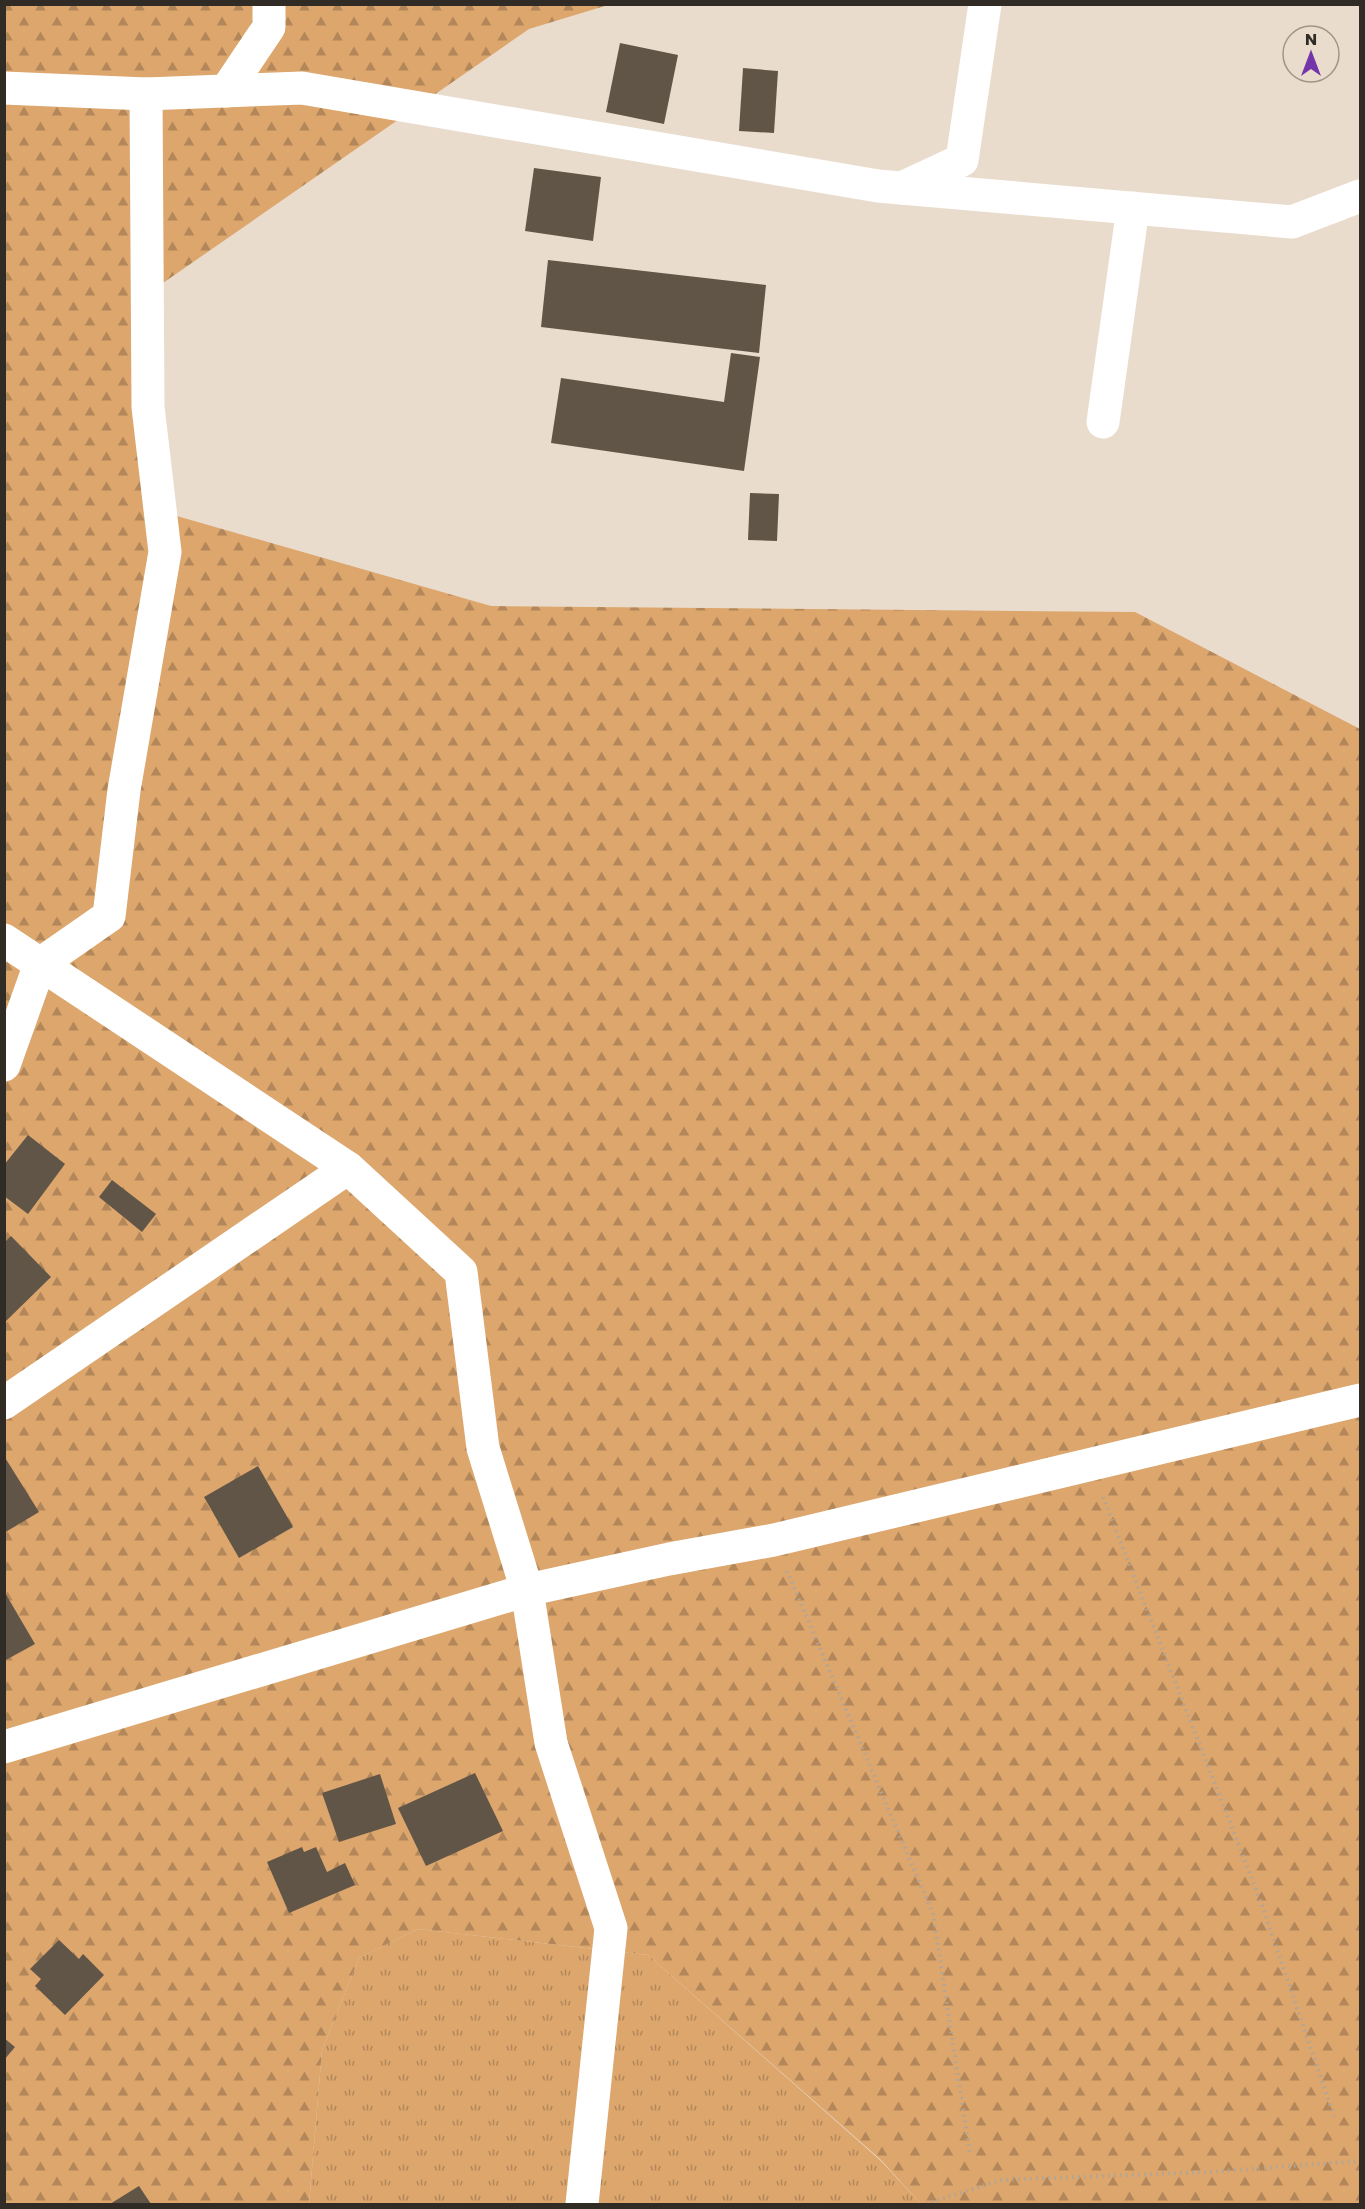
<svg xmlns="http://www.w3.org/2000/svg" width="1365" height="2209" font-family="Poppins,sans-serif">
<defs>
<pattern id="grass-tufts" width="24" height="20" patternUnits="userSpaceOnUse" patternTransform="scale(1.5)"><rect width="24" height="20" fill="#dca66d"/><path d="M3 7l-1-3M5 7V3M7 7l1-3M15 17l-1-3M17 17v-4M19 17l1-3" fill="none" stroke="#b38759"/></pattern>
<pattern id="forest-firs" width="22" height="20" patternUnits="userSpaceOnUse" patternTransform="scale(1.5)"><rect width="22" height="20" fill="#dca66d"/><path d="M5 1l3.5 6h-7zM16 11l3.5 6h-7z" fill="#b38759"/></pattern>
</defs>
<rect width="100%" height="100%" fill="#eadccd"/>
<!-- grass -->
<path fill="url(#grass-tufts)" d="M418,1929L648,1955L881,2161L921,2204H309L322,2050L359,1958Z"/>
<!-- forest -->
<path fill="url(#forest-firs)" d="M5,5H608L529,29L150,292L163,512L491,606L1135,612L1360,729V2204H921L881,2160L648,1955L418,1929L359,1958L322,2050L309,2204H5Z"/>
<!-- building -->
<g fill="#615548">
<path d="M620,43L678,55L664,124L606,112Z"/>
<path d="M743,68L778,71L774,133L739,131Z"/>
<path d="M534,168L601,177L593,241L525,231Z"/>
<path d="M548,260L766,285L759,353L541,327Z"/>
<path d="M731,353L760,357L744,471L551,443L561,378L724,402Z"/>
<path d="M750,493L779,494L777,541L748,540Z"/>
<path d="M28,1135L65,1164L28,1214L4,1196V1165Z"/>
<path d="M112,1180L156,1214L142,1232L99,1197Z"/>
<path d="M11,1236L51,1277L5,1322V1242Z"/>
<path d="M4,1456L39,1512L4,1533Z"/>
<path d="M258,1466L293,1527L239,1558L204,1497Z"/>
<path d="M4,1591L35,1644L4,1661Z"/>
<path d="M475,1773L503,1831L426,1866L398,1808Z"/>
<path d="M380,1774L396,1824L339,1842L322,1793Z"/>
<path d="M302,1847L304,1852L316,1847L327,1872L345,1863L355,1885L289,1913L267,1862Z"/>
<path d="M59,1940L79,1959L83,1954L104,1975L65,2015L35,1986L41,1979L30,1969Z"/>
<path d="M4,2038L15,2047L4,2060Z"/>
<path d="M139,2186L151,2204H110Z"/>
</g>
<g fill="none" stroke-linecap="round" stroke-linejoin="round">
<!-- path -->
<g stroke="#b0a598" stroke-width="4" stroke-dasharray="1.5 4.5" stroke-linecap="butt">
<path d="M1103,1497L1259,1897L1334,2116"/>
<path d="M787,1571L933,1914L970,2154"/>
<path d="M926,2204L1001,2180L1209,2172L1360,2161"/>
</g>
<!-- minor -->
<g stroke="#fff" stroke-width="33">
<path d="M4,88L146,94L302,88L878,186L1292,222L1360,196"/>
<path d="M226,91L269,27V4"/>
<path d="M902,188L962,160L985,4"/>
<path d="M1103,422L1133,208"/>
<path d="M4,940L348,1168L461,1272L483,1448L527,1590L551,1743L611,1928L582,2204"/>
<path d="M4,1065L40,964L109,916L124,790L165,552L148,407L146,94"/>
<path d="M4,1403L348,1168"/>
<path d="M4,1747L527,1590L669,1559L774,1540L1360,1400"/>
</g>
</g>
<!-- border -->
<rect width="1365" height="2209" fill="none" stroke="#302b25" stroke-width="12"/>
<!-- north arrow -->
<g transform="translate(1311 54)"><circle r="28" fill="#eadccd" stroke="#a0958a" stroke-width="1.5"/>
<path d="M0-4.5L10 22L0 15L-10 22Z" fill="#7335aa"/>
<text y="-9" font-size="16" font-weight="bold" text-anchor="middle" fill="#302b25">N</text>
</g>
</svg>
